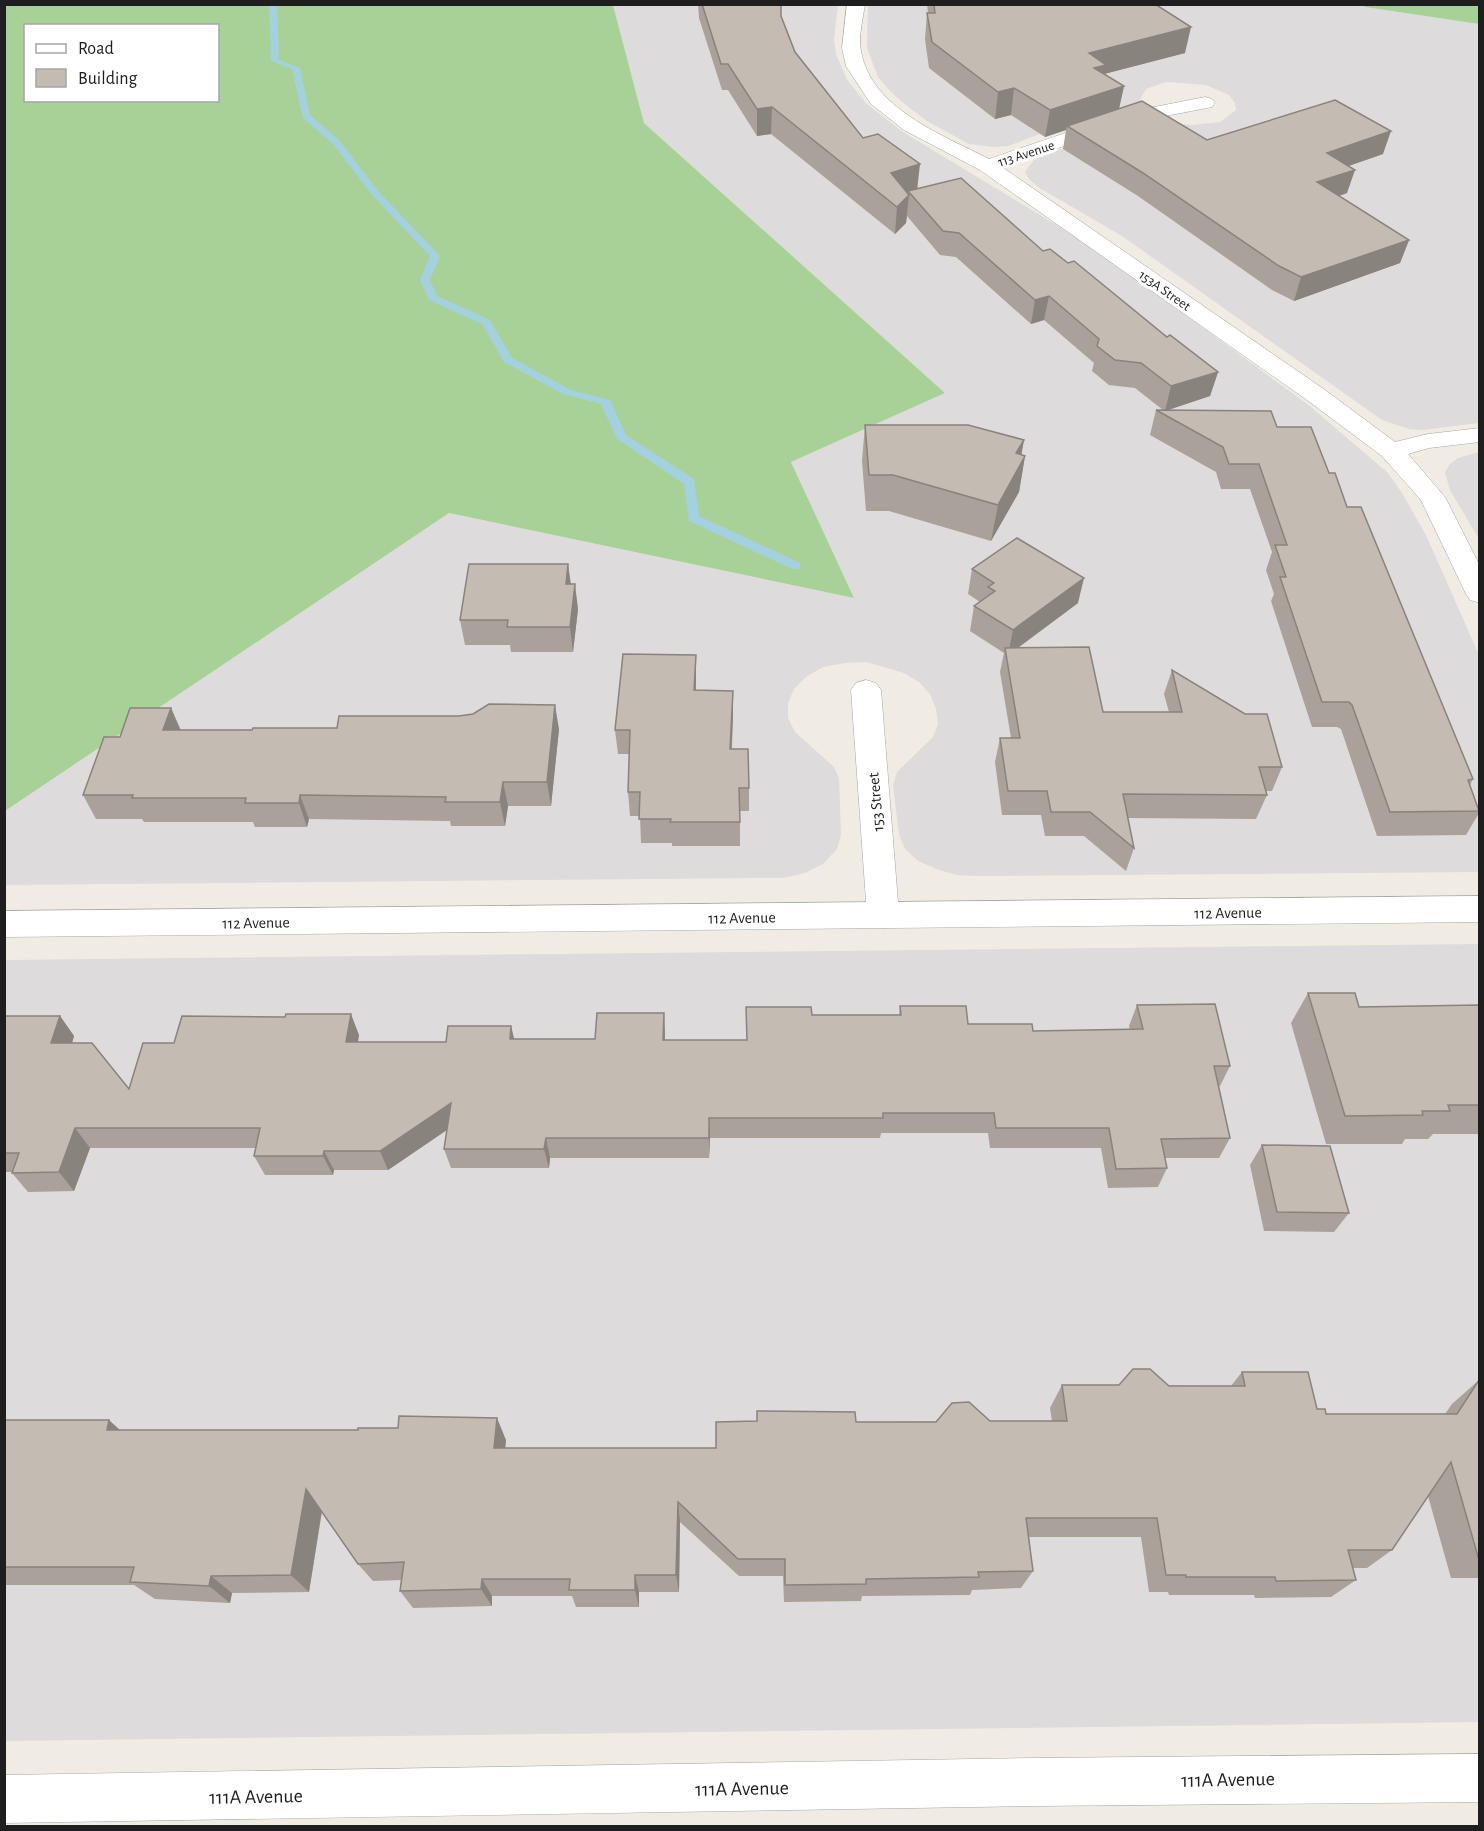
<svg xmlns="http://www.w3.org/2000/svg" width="1484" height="1831" font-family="'Alegreya Sans',sans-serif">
<rect width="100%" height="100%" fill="#f0ece4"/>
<!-- residential -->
<g fill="#dddbdb">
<path d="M868,4H1362L1365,7L1479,24V423L1422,430L1409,429L1382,420L1122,236L1038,187L1029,179L1025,172L1034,160L1085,139L1164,122L1192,125L1220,122L1236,110L1235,103L1229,95L1206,85L1166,82L1146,89L1139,101L1133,106L1064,125L1008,146L994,147L969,144L927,121L907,106L891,92L878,77L867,48Z"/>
<path d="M613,5H838L834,39L836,54L847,80L867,104L903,132L1096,249L1311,407L1388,473L1402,493L1426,535L1479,655V872L976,876L957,875L939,870L918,861L905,849L899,834L893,786L897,772L933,737L938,724L936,709L930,694L919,682L904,673L866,662L845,663L823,667L806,677L794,689L788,703V718L795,732L834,767L839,778L841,835L837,849L823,864L805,873L783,878H762L5,885V811L449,513L854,598L791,462L945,393L644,123Z"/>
<path d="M1479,452H1480L1479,539L1450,490L1445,473L1449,465L1458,458Z"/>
<path d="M1479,944V1722L5,1741L4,960Z"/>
</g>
<!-- forest -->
<g fill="#a8d197" fill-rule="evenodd">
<path d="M5,5H613L644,123L945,393L791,462L854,598L449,513L5,811ZM26,26H218V100H26Z"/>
<path d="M1362,5H1479V24L1365,7Z"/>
</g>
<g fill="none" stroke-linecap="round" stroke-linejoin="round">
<!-- stream -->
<path fill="#a3d1df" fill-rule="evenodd" d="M269,4H277L279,60L300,68L310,115L339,140L379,192L440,256L430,280L437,296L490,320L512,358L571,390L610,400L626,435L694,479L699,516L800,563V569H792L689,521L684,484L617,439L601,404L563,394L504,362L482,324L429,300L420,280L430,256L373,196L333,144L303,118L292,69L271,61Z"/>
<defs>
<g id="minor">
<path d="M847,4H865C863,19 858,37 861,51C871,109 943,135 989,159L1124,113L1205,97L1212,99L1215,103L1212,107L1135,122L1002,167L1325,390L1395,442L1428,434L1480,428V442L1429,448L1408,454L1445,497L1480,566V603L1470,600L1466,594L1421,500L1382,456L1307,400L980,170L904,130L871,104L846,66L842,48Z"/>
<path d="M866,680L876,683L881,690L899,915L895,924L883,928L871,924L867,915L851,690L856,683Z"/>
<path d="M1480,1754V1802L1036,1806L4,1823V1775L1036,1758Z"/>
</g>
<path id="tertiary" d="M1480,896V922L4,937V911Z"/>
</defs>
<!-- minor casing -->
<use href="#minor" stroke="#a5a5a5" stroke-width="1"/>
<!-- tertiary casing -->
<use href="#tertiary" stroke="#a5a5a5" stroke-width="1"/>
<!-- minor -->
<use href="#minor" fill="#fff" fill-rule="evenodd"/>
<!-- tertiary -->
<use href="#tertiary" fill="#fff" fill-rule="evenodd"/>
</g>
<!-- wall -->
<g fill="#a9a19a">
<path d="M698,4H781V16L795,52L863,138L918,188L1068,263L1167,337L1218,372L1210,396L1168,410L1277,427L1329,473L1347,507L1473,779L1470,785L1479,809V813L1466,835L1377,836L1341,729L1337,727H1312L1271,601L1274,594L1266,570L1272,552L1250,489H1221L1216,472L1150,435L1156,410H1163L1135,388L1109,385L1092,371L1094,363L1044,320L1031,324L956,257L940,255L907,216L906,223L895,234L771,134L757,136L728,90H722L699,18Z"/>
<path d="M927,4H1155L1185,53L1104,74L1124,86L1119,109L1207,140L1383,154L1348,166L1347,193L1339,196L1409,240L1400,263L1294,301L1272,290L1138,196L1063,149L1066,130L1045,137L1011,115L995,119L929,68L925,39L927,13H928Z"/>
<path d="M865,425L1024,440L1021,454L1025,456L1019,492L991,541L889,511H866L862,461Z"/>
<path d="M568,564L571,584L578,609L573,652H511L510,645H465L460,620Z"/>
<path d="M972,569L1078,603L1018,648L1103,712H1169L1164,694L1172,670L1282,767L1272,791H1266L1267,795L1256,819L1128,818L1134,848L1126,871L1084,836H1045L1041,815H1002L995,762L1000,738H1011L1000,672L1004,653L970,631L974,606L980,602L968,594Z"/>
<path d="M696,655V690L733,691V716L732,749L749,788V811H740V846H672V843H641L640,816H630L628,792L629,754H618L615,730Z"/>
<path d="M171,708L181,730L559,729L551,806H508L505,826H451L450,821L309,819L307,827H255L253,822H144L142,819H96L83,795L120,737Z"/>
<path d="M1308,993L1359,1007L1479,1005V1134H1433L1428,1139H1405L1402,1144H1326L1291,1023Z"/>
<path d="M1137,1005L1230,1066L1220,1086H1219L1230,1138L1219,1158H1165L1167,1168L1158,1187L1108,1188L1101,1148H990L988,1133H881L880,1138H710L709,1158H550L549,1168H451L444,1149L447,1130L388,1170H334L333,1175H265L254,1156L256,1148H90L74,1191L28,1192L12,1173V1172H4V1016H60L74,1036L72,1043L129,1089L174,1043L285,1017L359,1035L358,1042H446L511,1026L514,1039H595L664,1013L665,1040H746L812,1015H899L900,1006L968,1024L1033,1031L1130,1030L1129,1026Z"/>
<path d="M1262,1145L1349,1213L1334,1232L1264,1231L1250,1165Z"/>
<path d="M1242,1372L1317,1409L1326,1414H1445L1452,1404L1479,1380V1578H1451L1428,1496L1392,1550L1367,1568H1353L1356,1580L1331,1597L1255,1598L1254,1595H1169L1168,1592H1149L1141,1537H1029L1033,1571L1021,1588L972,1590L970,1595L862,1596L861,1601L784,1602L783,1576H739L680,1522L679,1592H639V1607H576L572,1596H492V1606L413,1608L400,1591L401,1580L373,1581L358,1564L322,1512L309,1592L232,1593L230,1603L155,1599L134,1585H4V1420L120,1430L506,1440L505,1448H716L856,1422L1052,1421L1050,1408L1062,1385L1231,1386Z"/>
</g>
<!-- shaded-wall -->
<g fill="#89837d">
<path d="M1191,27L1185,53L1104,74L1101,92L1089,53Z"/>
<path d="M1124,86L1118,113L1067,126L1066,130L1045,137L1050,110Z"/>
<path d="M1014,88L1011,115L995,119L998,92Z"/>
<path d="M772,107L771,134L757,136V109Z"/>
<path d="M1391,131L1383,154L1320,176L1327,153Z"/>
<path d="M920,164L917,191H908L907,194L891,173Z"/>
<path d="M1355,170L1347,193L1310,206L1317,182Z"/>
<path d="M909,195L906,223L895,234L897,207Z"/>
<path d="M1409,240L1400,263L1294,301L1301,277Z"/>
<path d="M1049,296L1044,320L1031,324L1035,300Z"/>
<path d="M1218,372L1210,396L1165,411L1171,386Z"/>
<path d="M1024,440L1019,468L1025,456L1019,492L991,541L998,505L1016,453Z"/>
<path d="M568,564L571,588L566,584Z"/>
<path d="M1084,578L1078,603L1008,655L1013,630Z"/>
<path d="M575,584L578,609L573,652L570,627Z"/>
<path d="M696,655V679L695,715L694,690Z"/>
<path d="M733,691V716L730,773V749Z"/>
<path d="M555,705L559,729L551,806L547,782Z"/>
<path d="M171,708L181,732L163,730Z"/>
<path d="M503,782L508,806L505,826L500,802Z"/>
<path d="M300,795L309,819L307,827L299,803Z"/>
<path d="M664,1013L665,1034L664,1061L663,1040Z"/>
<path d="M351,1014L359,1035L354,1062L346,1042Z"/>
<path d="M60,1016L74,1036L66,1063L51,1043Z"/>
<path d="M511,1026L516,1047L510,1039Z"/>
<path d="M451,1103L457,1123L388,1170L380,1151Z"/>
<path d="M709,1118L710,1138L709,1158Z"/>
<path d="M75,1128L90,1148L74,1191L59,1172Z"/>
<path d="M546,1138L550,1158L549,1168L544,1149Z"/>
<path d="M324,1151L334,1170L333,1175L323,1156Z"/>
<path d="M497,1418L506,1440L503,1469L494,1448Z"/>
<path d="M109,1420L133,1442L107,1430Z"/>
<path d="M306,1489L322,1509L309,1592L291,1575Z"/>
<path d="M678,1502L680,1522L679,1592L676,1575Z"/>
<path d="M635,1575L639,1592V1607L635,1590Z"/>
<path d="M211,1576L232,1593L230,1603L209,1586Z"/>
<path d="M482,1579L492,1596V1606L481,1589Z"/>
</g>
<!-- building -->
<g fill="#c4bbb3" stroke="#89837d" stroke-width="1.5">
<path d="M702,4H781V16L795,52L863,138L878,134L920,164L891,173L909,195L897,207L772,107L757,109L728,64H721Z"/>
<path d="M934,4H1155L1191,27L1089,53L1106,65L1094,68L1124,86L1050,110L1014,88L998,92L932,42L927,13H935Z"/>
<path d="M1335,100L1391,131L1327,153L1355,170L1317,182L1409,240L1301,277L1279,266L1143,173L1067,126L1142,101L1207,140Z"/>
<path d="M961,178L1043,251L1050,249L1068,263L1074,261L1167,337L1170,335L1218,372L1171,386L1141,363L1115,360L1097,346L1099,339L1049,296L1035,300L959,233L943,231L908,191Z"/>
<path d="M1156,410L1271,411L1277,427H1311L1329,473H1335L1347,507H1361L1473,779L1468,780L1479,811L1390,812L1352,705L1349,702H1322L1280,577H1286L1275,545H1287L1259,464H1229L1223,447Z"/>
<path d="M865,425H968L1024,440L1016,453L1025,456L998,505L893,475H869Z"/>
<path d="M1017,538L1084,578L1013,630L974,606L995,591L988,587L994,583L972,569Z"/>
<path d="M469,564H568L566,584H575L570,627H507L508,620H460Z"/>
<path d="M1089,647L1103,712H1182L1172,670L1245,714H1267L1282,767H1259L1267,795L1123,794L1134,848L1090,812H1051L1047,791H1008L1000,738H1020L1005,648Z"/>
<path d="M623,654L696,655L694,690L733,691L730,749H748L749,788H739L740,822H670L671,819H639L640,792H628L630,730H615Z"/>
<path d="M489,704L555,705L547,782H503L500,802H445L446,797L300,795L299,803H245L246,798H132L133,795H83L104,737H120L130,708H171L163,730H252L253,728H337L339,716H459L473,714Z"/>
<path d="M1308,993H1355L1359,1007L1479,1005V1105H1448L1450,1111H1422L1423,1115L1345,1116Z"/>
<path d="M1215,1004L1230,1066H1214L1230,1138L1161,1139L1167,1168L1116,1169L1109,1128H996L994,1113H883V1118H709V1138H546L544,1149H444L451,1103L380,1151H324L323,1156H254L260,1128H75L59,1172L12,1173L19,1153H4V1016H60L51,1043H92L129,1089L143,1043H174L182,1016L285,1017L286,1014H351L346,1042H446L448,1026H511L510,1039H595L597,1013H664L663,1040H747L746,1007H811L812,1015H901L900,1006H966L968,1024H1032L1033,1031L1143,1029L1137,1005Z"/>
<path d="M1262,1145L1330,1146L1349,1213L1277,1212Z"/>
<path d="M1133,1369H1150L1169,1386H1245L1242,1372H1308L1317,1409H1325L1326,1414H1457L1479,1380V1560L1451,1462L1392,1550H1348L1356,1580L1276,1581L1275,1577H1186V1575H1166L1157,1518H1026L1033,1571L978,1572L979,1577L866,1579V1584L785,1585V1559H738L678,1502L676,1575H635V1590H569L570,1579H482L481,1589L400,1591L404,1562L358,1564L306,1489L291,1575L211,1576L209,1586L130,1582L134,1567H4V1420H109L107,1430H358V1428H398L399,1416L497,1418L494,1448H716V1422L757,1421V1411L855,1412L856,1422H936L952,1403L969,1402L990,1421H1067L1062,1385H1119Z"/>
</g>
<g text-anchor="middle" stroke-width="6" stroke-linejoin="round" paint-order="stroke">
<!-- far-street labels -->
<g font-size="14" fill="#1e1e1e" stroke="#fff">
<text transform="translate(1026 153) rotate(-18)" y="5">113 Avenue</text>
<text transform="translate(1165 290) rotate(35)" y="5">153A Street</text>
</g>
<!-- street labels -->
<g font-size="16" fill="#1e1e1e" stroke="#fff">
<text transform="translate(875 802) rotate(-95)" y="6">153 Street</text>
<text transform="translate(1228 912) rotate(-1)" y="6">112 Avenue</text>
<text transform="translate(742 917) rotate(-1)" y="6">112 Avenue</text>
<text transform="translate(256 922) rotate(-1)" y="6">112 Avenue</text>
</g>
<!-- near-street labels -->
<g font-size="20" fill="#1e1e1e" stroke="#fff">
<text transform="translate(1228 1779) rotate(-1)" y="7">111A Avenue</text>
<text transform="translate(742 1788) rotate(-1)" y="7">111A Avenue</text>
<text transform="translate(256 1796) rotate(-1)" y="7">111A Avenue</text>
</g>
</g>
<!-- border -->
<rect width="1484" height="1831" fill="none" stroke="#1e1e1e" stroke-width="12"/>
<!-- legend -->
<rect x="24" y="24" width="195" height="78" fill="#ffffff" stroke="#a5a5a5" stroke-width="1.5"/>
<rect x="36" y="44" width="30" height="9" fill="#ffffff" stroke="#a5a5a5" stroke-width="1.5"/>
<text x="78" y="54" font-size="18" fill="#1e1e1e">Road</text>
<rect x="36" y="69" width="30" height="18" fill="#c4bbb3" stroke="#a5a5a5" stroke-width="1.5"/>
<text x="78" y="84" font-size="18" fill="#1e1e1e">Building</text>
</svg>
